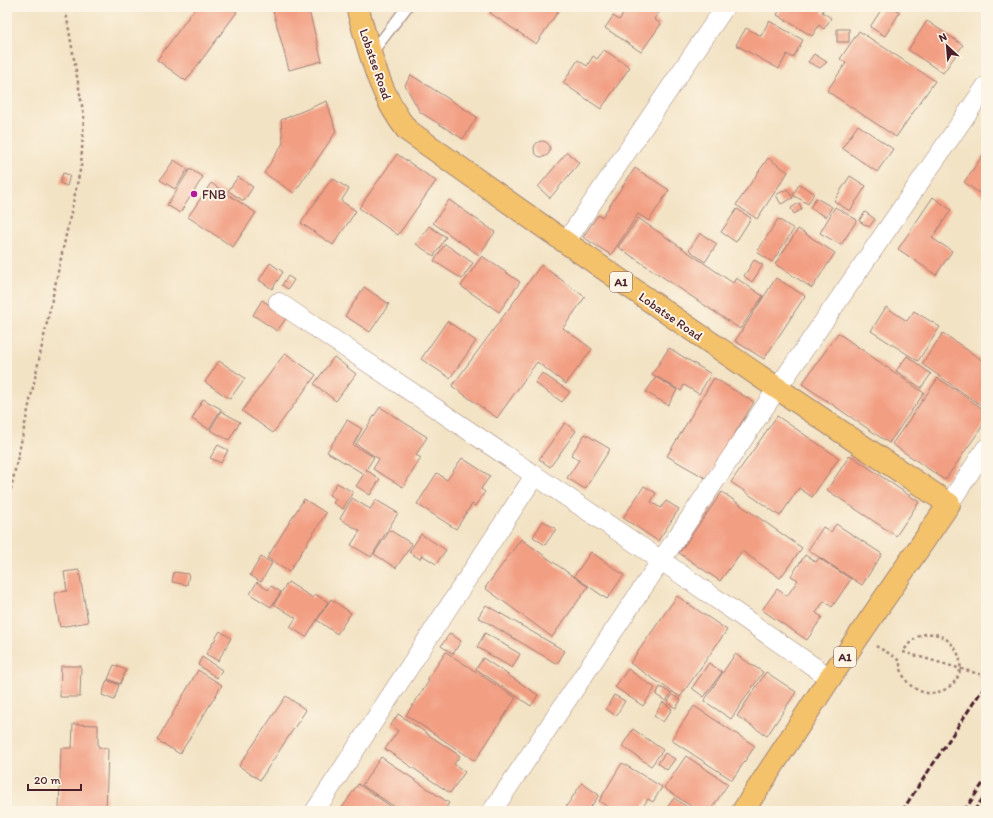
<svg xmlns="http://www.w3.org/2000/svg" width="993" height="818" font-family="Itim,sans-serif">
<rect width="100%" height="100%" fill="#fcf5e5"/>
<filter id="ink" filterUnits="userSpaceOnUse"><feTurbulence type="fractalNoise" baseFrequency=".025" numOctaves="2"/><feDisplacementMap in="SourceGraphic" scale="8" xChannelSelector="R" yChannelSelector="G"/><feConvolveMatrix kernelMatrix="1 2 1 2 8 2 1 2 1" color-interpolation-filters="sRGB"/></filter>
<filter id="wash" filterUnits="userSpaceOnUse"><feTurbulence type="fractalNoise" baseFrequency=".012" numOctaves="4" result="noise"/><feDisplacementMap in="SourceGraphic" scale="16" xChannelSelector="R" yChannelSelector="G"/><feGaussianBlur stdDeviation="0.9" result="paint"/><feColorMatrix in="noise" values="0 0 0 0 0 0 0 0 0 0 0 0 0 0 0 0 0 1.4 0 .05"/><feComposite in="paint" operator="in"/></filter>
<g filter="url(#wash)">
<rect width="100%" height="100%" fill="#f3e3c5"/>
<g id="blocks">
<!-- building -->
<g fill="#f29e82">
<path d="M196,7H230L237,12L186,81L157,60Z"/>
<path d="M272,7H308L322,61L289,70Z"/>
<path d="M494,7H561L536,44L490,13Z"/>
<path d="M628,7H651L659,12L654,19L661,24L641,52L605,28L613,16L619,20Z"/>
<path d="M781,7H825L822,12L831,18L824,29L819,25L812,36L777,15Z"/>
<path d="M883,7H891L900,12L885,36L870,27Z"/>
<path d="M769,21L803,40L793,58L787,54L779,69L736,45L746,28L761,36Z"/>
<path d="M927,21L963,45L943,73L908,50Z"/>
<rect x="837" y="29" width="12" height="13"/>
<path d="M859,31L935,81L896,137L827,91L846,63L840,59Z"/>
<path d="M604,50L630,67L601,109L563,83L578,60L587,66L593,56L597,59Z"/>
<path d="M814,54L827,62L820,68L808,62Z"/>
<path d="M411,75L477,117L463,139L420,112L405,85Z"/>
<path d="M327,101L336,132L294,193L264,173L283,143L281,120Z"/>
<path d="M858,125L893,149L877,172L842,148Z"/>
<circle cx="542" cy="149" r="8"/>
<path d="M986,151V198L964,182Z"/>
<path d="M567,152L579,163L550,198L538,187Z"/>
<path d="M397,154L436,181L398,235L359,208Z"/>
<path d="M768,158L788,172L757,219L736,205Z"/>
<path d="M174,160L188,169L175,189L160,180Z"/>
<path d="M635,168L669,190L649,221L638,214L611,255L583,237L598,215L602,217Z"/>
<path d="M190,169L203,177L180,213L167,205Z"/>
<path d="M63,173L70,175L67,186L60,183Z"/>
<path d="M850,176L866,186L850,211L834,201Z"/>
<path d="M238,177L253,187L244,201L228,191Z"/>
<path d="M332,178L349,189L341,201L356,211L333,245L301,223Z"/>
<path d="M211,183L256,213L233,247L188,217Z"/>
<path d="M799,184L814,193L808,204L793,195Z"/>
<path d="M787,189L793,198L781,204L776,195Z"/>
<path d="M933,197L951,210L932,238L952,251L936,275L898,249Z"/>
<path d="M816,198L832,207L826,217L810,208Z"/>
<path d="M449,200L495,232L479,255L433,223Z"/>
<path d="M799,203L802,209L794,214L791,208Z"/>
<path d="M835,207L857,220L841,245L820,233Z"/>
<path d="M737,209L751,218L736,242L721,232Z"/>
<path d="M865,212L875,219L869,227L859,221Z"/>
<path d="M638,218L733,283L736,278L763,296L740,329L618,247Z"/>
<path d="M778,219L794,229L772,262L757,252Z"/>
<path d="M429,226L446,237L434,256L416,244Z"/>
<path d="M798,229L835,253L812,288L775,264Z"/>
<path d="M700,233L717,244L705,262L689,250Z"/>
<path d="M445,244L473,263L462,279L434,261Z"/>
<path d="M482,256L520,282L499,312L461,286Z"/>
<path d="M754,260L763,265L752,282L744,276Z"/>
<path d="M270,263L283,272L272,289L259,280Z"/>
<path d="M541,265L585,297L563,328L592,349L566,384L537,362L497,418L452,386Z"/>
<path d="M288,276L294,280L288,289L282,285Z"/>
<path d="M776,278L805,296L764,359L735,341Z"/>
<path d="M364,287L389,304L370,332L345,316Z"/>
<path d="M262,300L287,317L277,331L253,315Z"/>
<path d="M886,307L907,321L914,311L940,327L918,361L871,331Z"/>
<path d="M447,321L476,341L450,378L421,359Z"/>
<path d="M838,333L924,393L889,443L802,384Z"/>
<path d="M943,333L986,363V400L982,406L922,364Z"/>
<path d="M669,348L711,374L699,394L684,385L681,391L652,374Z"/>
<path d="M285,353L316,375L273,433L242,411Z"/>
<path d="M907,356L931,374L921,388L896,371Z"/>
<path d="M334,357L356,374L336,401L314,384Z"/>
<path d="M219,361L245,378L230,399L205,382Z"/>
<path d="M542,373L570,392L562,402L535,383Z"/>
<path d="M656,377L677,390L668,405L646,392Z"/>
<path d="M714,378L754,402L707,479L667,456Z"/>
<path d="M938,378L986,411V421L945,480L892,444Z"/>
<path d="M203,399L221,409L209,429L192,419Z"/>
<path d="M380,407L427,437L416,455L421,458L403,487L373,469L379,459L356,444Z"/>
<path d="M221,411L240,422L229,440L210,430Z"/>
<path d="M777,416L839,458L812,497L799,488L780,516L731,482Z"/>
<path d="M347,420L362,429L353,445L374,457L366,470L380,479L370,495L356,486L364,474L327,452Z"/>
<path d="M565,423L576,431L550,467L539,459Z"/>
<path d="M585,434L610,449L585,489L567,478L579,460L571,455Z"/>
<path d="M218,445L228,450L221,463L210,458Z"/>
<path d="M850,455L919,502L896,536L827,490Z"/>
<path d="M462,458L490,476L481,489L485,492L475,506L472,504L456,529L417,504L437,473L447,480Z"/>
<path d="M337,483L353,492L343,509L333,503L336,499L329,495Z"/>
<path d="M644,486L656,493L651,502L661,508L666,501L679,509L658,541L623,518Z"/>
<path d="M722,492L802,548L780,578L742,551L720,581L679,553Z"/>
<path d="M352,498L370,509L376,500L398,513L371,557L351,545L360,531L340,519Z"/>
<path d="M304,499L326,513L289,572L267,558Z"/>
<path d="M543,521L556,529L545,545L533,537Z"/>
<path d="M836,524L882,554L862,585L808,550L823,527L831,532Z"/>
<path d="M390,530L412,544L396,568L374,554Z"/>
<path d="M421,534L446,550L436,564L422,555L420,559L409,552Z"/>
<path d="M521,539L588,587L552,637L485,588Z"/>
<path d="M591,552L624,575L607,599L574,576Z"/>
<path d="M805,555L816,562L819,558L851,579L832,607L824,601L816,613L822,617L807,640L762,610L777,589L787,596L798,580L791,576Z"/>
<path d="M261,557L272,563L261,582L250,575Z"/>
<path d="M79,570L88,622L60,627L54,593L67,591L64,572Z"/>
<path d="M174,572L189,574L187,585L172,582Z"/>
<path d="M257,582L268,590L271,586L281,592L271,607L250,594Z"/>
<path d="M288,582L313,598L315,594L328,602L306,637L290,627L296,618L274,604Z"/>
<path d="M677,596L727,630L680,697L630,663Z"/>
<path d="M331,599L351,613L337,634L317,620Z"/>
<path d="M486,605L565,651L557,664L478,617Z"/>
<path d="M220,631L231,638L218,661L206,654Z"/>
<path d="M450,633L461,641L453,654L441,646Z"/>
<path d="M485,633L520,654L512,668L477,647Z"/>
<path d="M446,652L516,698L475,761L406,715L429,681L427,680Z"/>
<path d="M735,654L763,672L731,719L704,701Z"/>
<path d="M202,657L222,670L217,678L198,665Z"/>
<path d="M483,658L538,695L531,706L476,669Z"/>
<path d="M709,663L722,672L704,697L692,688Z"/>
<path d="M114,665L126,670L120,684L108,679Z"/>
<path d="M61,666H81L80,697H60Z"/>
<path d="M628,669L655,688L643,706L615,687Z"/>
<path d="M198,670L222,685L180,754L157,740Z"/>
<path d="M766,672L796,692L767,736L737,716Z"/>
<path d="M107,680L119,685L114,700L102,695Z"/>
<path d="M660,687L671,693L666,701L656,695Z"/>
<path d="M614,695L625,701L616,716L606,709Z"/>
<path d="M672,695L681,700L676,708L667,703Z"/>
<path d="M286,696L306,710L260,780L239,766Z"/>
<path d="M663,702L672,709L663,722L654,716Z"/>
<path d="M694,706L755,746L732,780L671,740Z"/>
<path d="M398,714L460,756L454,764L465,772L450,793L385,749L398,731L391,725Z"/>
<path d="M73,724L98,725V747L108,748L106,811H59L61,748H72Z"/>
<path d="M633,729L663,750L651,766L622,746Z"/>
<path d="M665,753L675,759L667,770L658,763Z"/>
<path d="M686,756L728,784L710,811H698L664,788Z"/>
<path d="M381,757L449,803L444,811H401L362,785Z"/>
<path d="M622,763L662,787L653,802L648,799L640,811H615L599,801Z"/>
<path d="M582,783L599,795L588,811H563Z"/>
<path d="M358,784L398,811H340Z"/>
<path d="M674,798L693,811H665Z"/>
</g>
</g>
</g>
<g filter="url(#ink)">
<use href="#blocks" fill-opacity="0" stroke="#9e8178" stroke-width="1"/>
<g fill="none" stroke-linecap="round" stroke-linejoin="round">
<defs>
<path id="service" d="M371,54L407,7"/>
<g id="minor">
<path d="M565,243L725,7"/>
<path d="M278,302L662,561L830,678"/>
<path d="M949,504L986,448"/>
<path d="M315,811L535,475"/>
<path d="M492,811L777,389L986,86"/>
</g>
<path id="trunk" d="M357,7C370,51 378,93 407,130C586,258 766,382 949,504L830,678L743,811"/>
</defs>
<!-- service casing -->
<use href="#service" stroke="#9e8178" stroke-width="12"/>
<!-- minor casing -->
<use href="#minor" stroke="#9e8178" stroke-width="20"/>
<!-- trunk casing -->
<use href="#trunk" stroke="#9e8178" stroke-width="24"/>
<!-- path -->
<g stroke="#9e8178" stroke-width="2.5" stroke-dasharray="3 3" stroke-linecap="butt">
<path d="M7,507L81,166L84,117L65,7"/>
<path d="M876,646C882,650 894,655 899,661C900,662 900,667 901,669C904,680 910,687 920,691C928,695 938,693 946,689C986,665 933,603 903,652"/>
</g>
<!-- service -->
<use href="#service" stroke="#fff" stroke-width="10"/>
<!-- minor -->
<use href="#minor" stroke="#fff" stroke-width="19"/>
<!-- trunk -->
<use href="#trunk" stroke="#f4c26a" stroke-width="22"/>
<!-- rail -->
<g stroke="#4a1f2b" stroke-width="3" stroke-dasharray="6 3" stroke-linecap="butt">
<path d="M902,811L986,684"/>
<path d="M964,811L986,779"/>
<path d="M974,811L986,794"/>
</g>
<!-- path-bridge -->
<path stroke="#9e8178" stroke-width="2.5" stroke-dasharray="3 3" stroke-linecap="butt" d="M903,652L986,676"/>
</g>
</g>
<!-- markers -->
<circle fill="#b5179e" stroke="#fcf5e5" stroke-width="1.5" cx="194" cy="194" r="4"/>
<g text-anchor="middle" stroke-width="4" stroke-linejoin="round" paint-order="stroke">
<!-- shield labels -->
<g fill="#fcf5e5" stroke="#7f5f63" stroke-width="1">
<rect x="610" y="272" width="22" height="20" rx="3"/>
<rect x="834" y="647" width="22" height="20" rx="3"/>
</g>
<g font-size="12" font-weight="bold" fill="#4a1f2b">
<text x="621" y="286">A1</text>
<text x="845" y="661">A1</text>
</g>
<!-- street labels -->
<g font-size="13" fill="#4a1f2b" stroke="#fcf5e5">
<text transform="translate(376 64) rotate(71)" y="5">Lobatse Road</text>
<text transform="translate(671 316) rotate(35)" y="5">Lobatse Road</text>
</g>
<!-- poi labels -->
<g font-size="13" fill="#4a1f2b" stroke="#fcf5e5" text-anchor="start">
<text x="202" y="199">FNB</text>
</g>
</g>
<!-- margin -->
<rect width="993" height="818" fill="none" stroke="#fcf5e5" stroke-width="24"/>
<!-- north arrow -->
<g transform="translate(947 46) rotate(334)" stroke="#fcf5e5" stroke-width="3" paint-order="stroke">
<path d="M0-3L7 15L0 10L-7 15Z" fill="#4a1f2b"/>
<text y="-6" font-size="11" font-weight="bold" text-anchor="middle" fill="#4a1f2b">N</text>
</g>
<!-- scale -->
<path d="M28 784v6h53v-6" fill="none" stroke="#4a1f2b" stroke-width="2"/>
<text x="34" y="784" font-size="12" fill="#4a1f2b" stroke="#fcf5e5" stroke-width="3" paint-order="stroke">20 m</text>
</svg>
